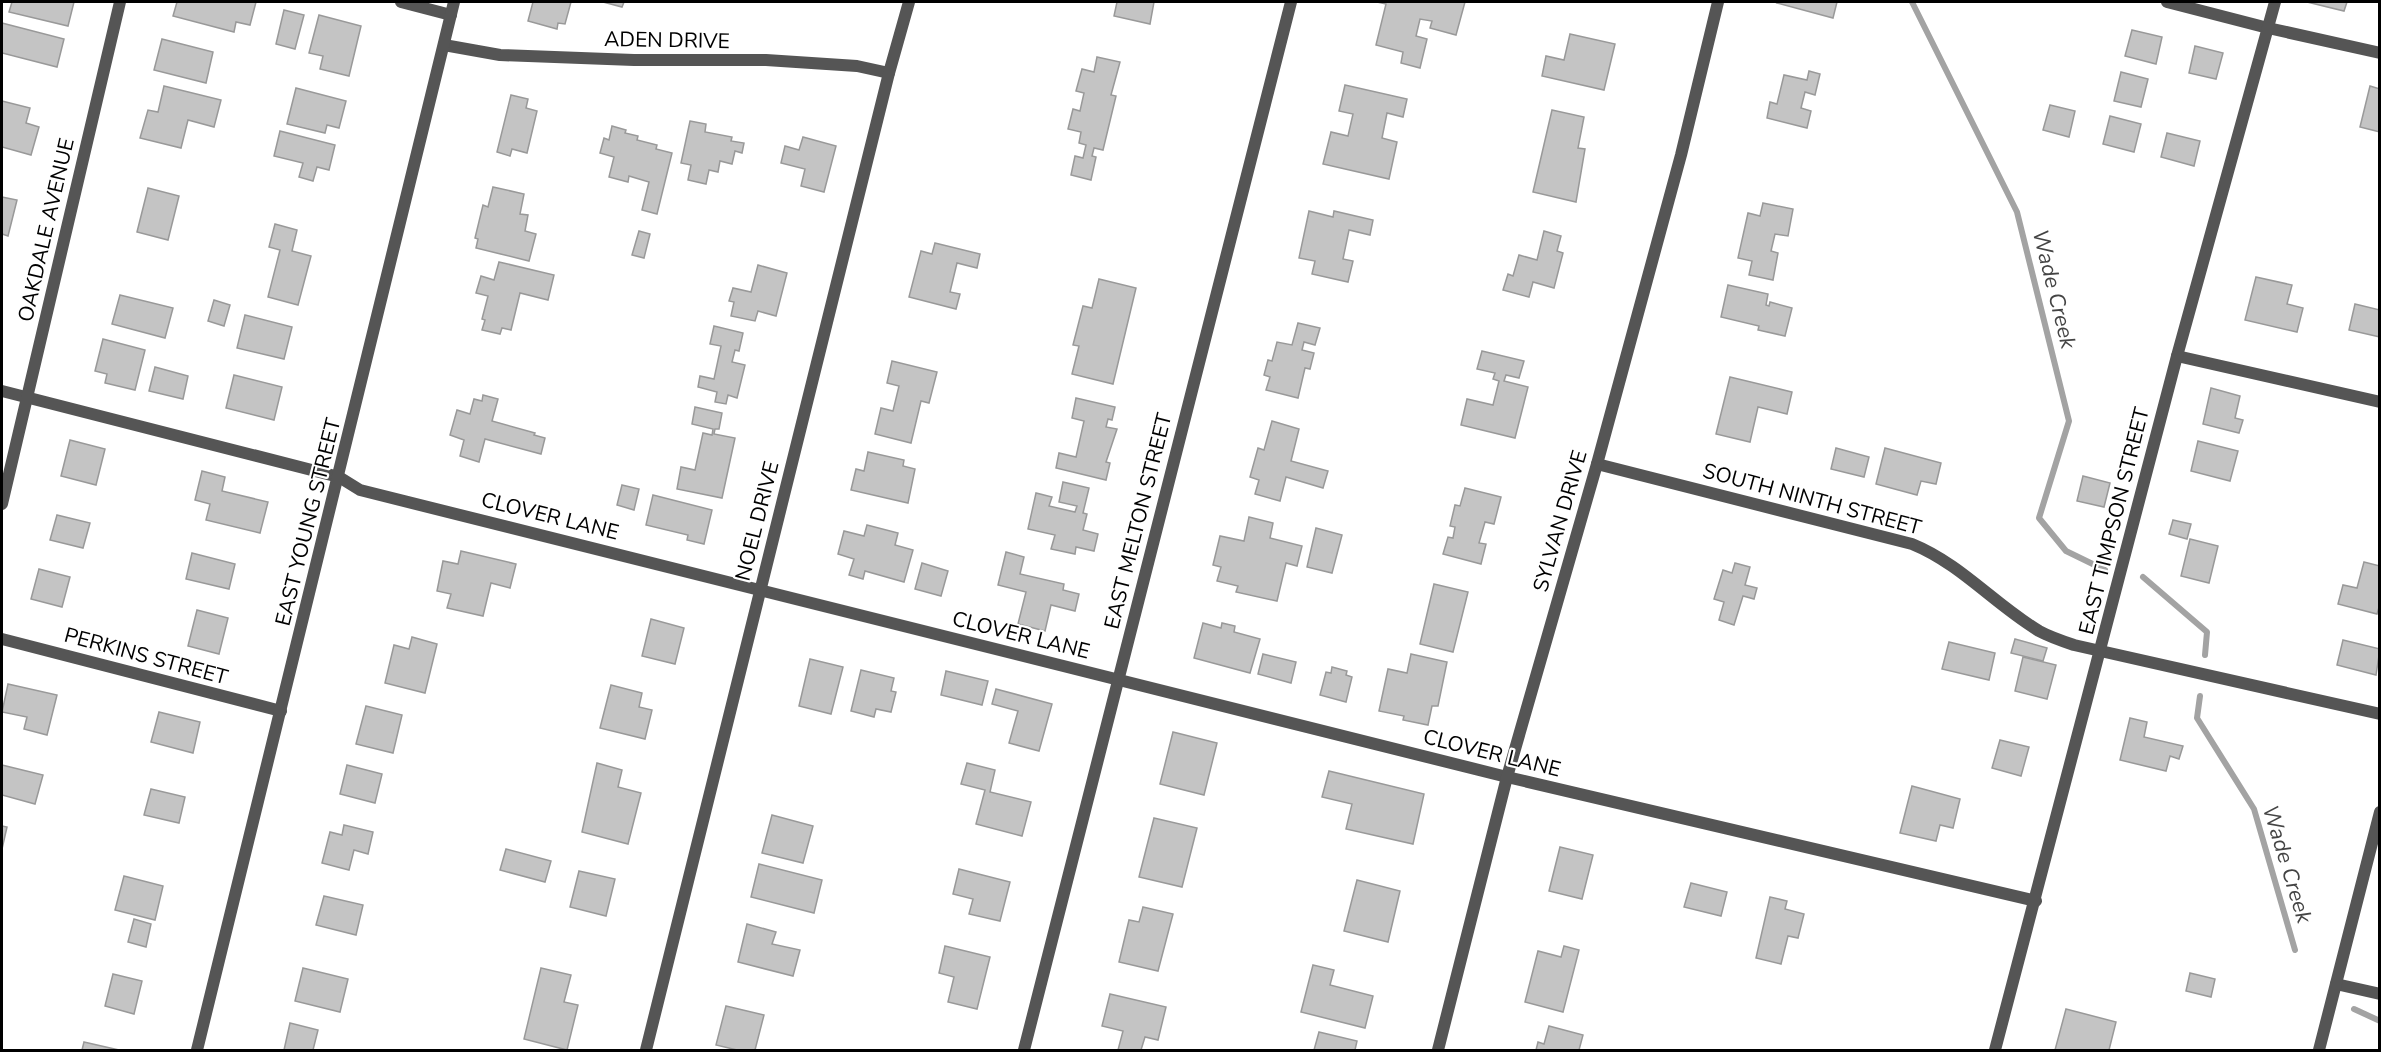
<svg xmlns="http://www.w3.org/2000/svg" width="2381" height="1052" font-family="'Nunito Sans',sans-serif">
<rect width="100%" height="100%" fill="#fff"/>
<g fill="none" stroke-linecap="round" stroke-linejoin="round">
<!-- stream -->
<g stroke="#a3a3a3" stroke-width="6">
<path d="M1912,2L2017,212L2069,421L2039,518L2066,551L2105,570"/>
<path d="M2143,577L2207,632L2205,655"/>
<path d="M2200,696L2197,718L2254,809L2295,950"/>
<path d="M2354,1009L2380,1021"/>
</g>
</g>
<!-- building -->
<g fill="#c4c4c4" stroke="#999" stroke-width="1.5">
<path d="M12,2H74L68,26L9,12Z"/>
<path d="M177,2H256L250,25L236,22L234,32L173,16Z"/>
<path d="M533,2H571L565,24L558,23L557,29L528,21Z"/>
<path d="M603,2H624L622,7Z"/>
<path d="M1117,2H1154L1150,24L1114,16Z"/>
<path d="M1377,2H1465L1456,35L1430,28L1432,21L1420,19L1416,36L1427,39L1420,68L1401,63L1403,52L1376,45L1386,4Z"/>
<path d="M1778,2H1837L1833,18L1777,3Z"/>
<path d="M2307,2H2347L2344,11Z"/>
<path d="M284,10L304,15L295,49L276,44Z"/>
<path d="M319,15L361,26L349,76L320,69L323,56L309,53Z"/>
<path d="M2,23L64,39L57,67L2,53Z"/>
<path d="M2132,30L2162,37L2156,64L2125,56Z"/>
<path d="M1570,34L1615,44L1604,90L1542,76L1546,56L1564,60Z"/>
<path d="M162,39L213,52L206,83L154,70Z"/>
<path d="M2195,46L2223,53L2216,79L2189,73Z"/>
<path d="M1097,57L1120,62L1111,95L1116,96L1103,150L1094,148L1092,156L1096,157L1091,180L1071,175L1075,156L1083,158L1086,145L1079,143L1081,132L1068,129L1073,109L1080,111L1084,93L1076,91L1082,69L1094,72Z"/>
<path d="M1809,71L1820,74L1815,95L1805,92L1801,108L1811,111L1807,128L1767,118L1770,102L1777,104L1784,75L1807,80Z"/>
<path d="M2121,72L2148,79L2141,107L2114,101Z"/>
<path d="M1345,85L1407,99L1403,117L1387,113L1382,138L1397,142L1389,179L1323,164L1331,132L1348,136L1353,114L1339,111Z"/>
<path d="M164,86L221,100L214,127L188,120L181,148L140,138L148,110L158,112Z"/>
<path d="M2370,86L2380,89V132L2360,127Z"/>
<path d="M296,88L346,101L339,128L327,125L325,133L287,124Z"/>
<path d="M511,95L528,99L526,108L537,111L527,153L512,149L510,156L497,152Z"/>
<path d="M2,101L30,108L26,123L39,127L31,155L2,147Z"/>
<path d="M2050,105L2075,111L2069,137L2043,130Z"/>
<path d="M1552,110L1584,117L1578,148L1585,149L1576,202L1533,192Z"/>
<path d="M2110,116L2141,124L2134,152L2103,144Z"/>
<path d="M690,121L706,124L705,132L732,137L731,141L744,143L742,153L735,151L732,164L720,161L718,172L709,170L706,184L688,180L691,165L681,163Z"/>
<path d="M612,126L626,130L625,133L638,136L637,140L657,145L656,149L672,153L657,214L642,210L649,182L629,176L628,182L609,177L614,157L600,153L604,138L609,140Z"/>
<path d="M280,131L335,145L329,170L317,167L313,181L299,177L303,163L274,156Z"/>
<path d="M2167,133L2200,141L2194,166L2161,157Z"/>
<path d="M803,137L836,146L824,192L801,186L805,169L781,163L785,146L799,150Z"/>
<path d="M493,187L524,194L520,214L528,215L525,231L536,234L529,261L476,248L478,239L475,238L483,205L488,207Z"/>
<path d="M148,188L179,196L168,240L137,232Z"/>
<path d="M2,197L17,200L8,236L2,234Z"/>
<path d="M1763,203L1793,209L1788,236L1775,234L1771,251L1778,253L1773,280L1749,275L1752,261L1738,258L1748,213L1760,216Z"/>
<path d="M1309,211L1333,217L1334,211L1373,220L1370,235L1349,230L1343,259L1353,261L1348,282L1312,274L1315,261L1299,258Z"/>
<path d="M275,224L297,230L292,251L311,256L298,305L268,297L280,250L269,247Z"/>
<path d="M639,231L650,234L644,258L632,255Z"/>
<path d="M1544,231L1561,236L1557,251L1563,253L1554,288L1533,282L1529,297L1503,290L1508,274L1513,276L1519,255L1537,260Z"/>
<path d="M935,243L980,254L977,268L957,263L950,292L960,294L956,309L909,297L921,251L932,254Z"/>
<path d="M499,262L554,275L548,300L520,293L511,330L502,328L500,334L482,330L485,320L482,319L488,296L476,293L481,276L494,280Z"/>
<path d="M758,265L787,273L776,316L758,311L755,321L731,316L734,302L729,301L733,288L751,292Z"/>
<path d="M2256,277L2292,285L2287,304L2303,308L2297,332L2245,320Z"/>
<path d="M1099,279L1136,288L1113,384L1072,374L1079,346L1073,345L1083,306L1092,308Z"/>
<path d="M1728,285L1768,294L1766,305L1769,306L1770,302L1792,308L1785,336L1758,330L1759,326L1721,317Z"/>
<path d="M120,295L173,308L165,338L112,324Z"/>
<path d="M214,300L230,305L224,326L208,321Z"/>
<path d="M2355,304L2380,310V337L2349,330Z"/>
<path d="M245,315L292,327L284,359L237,348Z"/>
<path d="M1298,323L1320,328L1315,345L1304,342L1302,350L1314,353L1310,369L1305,368L1298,398L1266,390L1270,377L1264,375L1268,360L1272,361L1277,342L1292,345Z"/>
<path d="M714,326L743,333L739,351L735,350L732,362L745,365L737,398L728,395L726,404L715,402L717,392L698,387L700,376L714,379L721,346L710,344Z"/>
<path d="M103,339L145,350L135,390L105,383L107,374L95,371Z"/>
<path d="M1482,351L1524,361L1519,378L1506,375L1504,381L1528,387L1515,438L1461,425L1467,399L1493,405L1499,381L1493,379L1495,373L1477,369Z"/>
<path d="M892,361L937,372L929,403L921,401L911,443L875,434L881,408L893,411L899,386L887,383Z"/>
<path d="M155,367L188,376L183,399L149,391Z"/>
<path d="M234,375L282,387L274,420L226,408Z"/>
<path d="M1730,377L1792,392L1787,414L1758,407L1750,442L1716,434Z"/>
<path d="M2211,388L2240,396L2235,418L2243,420L2239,433L2203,424Z"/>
<path d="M483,395L498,399L492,421L535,433L534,435L545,438L541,454L485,439L479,462L460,456L464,440L450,435L457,410L470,414L474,399L482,401Z"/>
<path d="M1076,398L1115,407L1112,420L1108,419L1106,427L1117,429L1106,462L1110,463L1106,480L1056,468L1059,453L1076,457L1084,421L1072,418Z"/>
<path d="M695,407L722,413L719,429H715L714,434L735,438L722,498L677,489L681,467L695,470L703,433L712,435L713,429L692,424Z"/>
<path d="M1272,421L1299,429L1291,461L1328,471L1323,488L1286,477L1280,501L1255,494L1259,480L1250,477L1258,448L1264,450Z"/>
<path d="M70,440L105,449L96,485L61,476Z"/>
<path d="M2198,441L2238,451L2230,481L2191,471Z"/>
<path d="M1836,448L1869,457L1864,477L1831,469Z"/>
<path d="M1885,448L1941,463L1936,484L1921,481L1917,495L1876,484Z"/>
<path d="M868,452L904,460L903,466L915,469L908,503L851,490L856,469L864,471Z"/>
<path d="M202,471L225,477L222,491L268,502L260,533L206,520L210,504L195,500Z"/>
<path d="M2083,476L2110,483L2104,507L2077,501Z"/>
<path d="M1063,482L1089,488L1083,513L1087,514L1083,530L1098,534L1094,551L1076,547L1075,554L1051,549L1055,535L1028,529L1036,493L1052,497L1049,506L1075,512L1077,506L1059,502Z"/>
<path d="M622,485L639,489L634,510L617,505Z"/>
<path d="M1465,488L1501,497L1494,524L1485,522L1479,543L1486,544L1481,564L1443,554L1448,537L1453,538L1455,527L1450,526L1455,505L1460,506Z"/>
<path d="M653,495L712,510L704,544L687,540L688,535L646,525Z"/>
<path d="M57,515L90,523L83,548L50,540Z"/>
<path d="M1249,517L1273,523L1270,538L1302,546L1297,566L1286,563L1277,601L1236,592L1238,586L1217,581L1221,567L1213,565L1220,536L1244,541Z"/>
<path d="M2173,520L2191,524L2187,539L2169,534Z"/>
<path d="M867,525L898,533L895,545L913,550L904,582L865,571L863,579L849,575L854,559L838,554L844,531L864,536Z"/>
<path d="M1316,528L1342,535L1332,573L1307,567Z"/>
<path d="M2190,539L2218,546L2209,583L2181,576Z"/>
<path d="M461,551L516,564L510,588L491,583L483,616L447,608L451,594L437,591L443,561L458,564Z"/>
<path d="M1006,552L1024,557L1020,574L1064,584L1063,590L1079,594L1075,611L1051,605L1045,631L1018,624L1026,592L998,585Z"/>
<path d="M192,553L235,564L229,589L186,579Z"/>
<path d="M2364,562L2380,566V604L2377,614L2338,604L2343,585L2357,588Z"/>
<path d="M922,563L948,571L941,596L915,589Z"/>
<path d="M1735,563L1750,567L1745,585L1757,588L1754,599L1743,596L1734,625L1719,620L1724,602L1714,599L1723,570L1732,573Z"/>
<path d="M39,569L70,577L62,607L31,599Z"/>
<path d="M1434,584L1468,592L1453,652L1420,644Z"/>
<path d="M197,610L228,618L219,654L188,646Z"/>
<path d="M651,619L684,628L675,664L642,656Z"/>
<path d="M1203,623L1221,628L1222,623L1235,626L1234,632L1260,639L1250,673L1194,658Z"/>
<path d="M412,637L437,644L425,693L385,683L394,645L409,649Z"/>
<path d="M2015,639L2047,648L2043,661L2011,653Z"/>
<path d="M2343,640L2380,649L2376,675L2337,665Z"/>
<path d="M1949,642L1995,653L1989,680L1942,669Z"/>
<path d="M1263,654L1296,662L1291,683L1258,674Z"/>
<path d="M1411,654L1447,662L1438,706H1432L1428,725L1403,720L1404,716L1379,711L1388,669L1407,673Z"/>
<path d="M2023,657L2056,665L2047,699L2015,691Z"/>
<path d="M810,659L843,667L831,714L799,706Z"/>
<path d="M1332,667L1347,671L1346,675L1352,677L1346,702L1320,695L1326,672L1331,673Z"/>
<path d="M861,670L894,678L891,691L896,692L891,712L876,709L874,717L851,711Z"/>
<path d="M946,671L988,681L982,705L941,695Z"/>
<path d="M8,684L57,695L47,735L24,729L27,717L2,712Z"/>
<path d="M611,685L642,693L639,707L652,710L645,739L600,728Z"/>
<path d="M996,689L1052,704L1039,751L1009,743L1018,711L992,704Z"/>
<path d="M366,706L402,715L393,753L356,744Z"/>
<path d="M159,712L200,722L193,753L151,742Z"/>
<path d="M2130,718L2147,722L2144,737L2183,746L2179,759L2170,756L2166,771L2120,760Z"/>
<path d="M1173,732L1217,743L1204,795L1160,784Z"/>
<path d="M2000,740L2029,747L2021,776L1992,768Z"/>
<path d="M597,763L622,770L618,787L641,793L628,844L582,832Z"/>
<path d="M967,763L995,770L990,792L1031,802L1022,836L976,824L985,790L961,784Z"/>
<path d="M2,765L43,775L35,804L2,795Z"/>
<path d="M347,765L382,774L375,803L340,794Z"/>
<path d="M1329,771L1424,794L1413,844L1346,829L1352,804L1322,797Z"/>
<path d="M1912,786L1960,799L1953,828L1940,825L1936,841L1900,833Z"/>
<path d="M151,789L185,797L179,823L144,815Z"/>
<path d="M772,815L813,826L803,863L762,853Z"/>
<path d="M1154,818L1197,828L1182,887L1139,877Z"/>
<path d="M344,825L373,832L368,854L354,850L349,870L322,863L330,832L342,835Z"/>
<path d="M2,826L7,827L2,849Z"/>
<path d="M1560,847L1593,855L1582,899L1549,891Z"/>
<path d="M506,849L551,861L545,882L500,870Z"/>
<path d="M759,864L822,880L814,913L751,897Z"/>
<path d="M959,869L1010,882L1000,921L969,914L973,899L953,894Z"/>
<path d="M579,871L615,879L606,916L570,907Z"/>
<path d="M124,876L163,886L155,920L115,910Z"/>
<path d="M1357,880L1400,891L1388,942L1344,931Z"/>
<path d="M1691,883L1727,892L1721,916L1684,907Z"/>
<path d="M324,896L363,905L356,935L316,925Z"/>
<path d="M1770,897L1787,901L1785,909L1804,914L1798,938L1788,936L1781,964L1756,958Z"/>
<path d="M1143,907L1173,914L1158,971L1119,962L1129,920L1139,922Z"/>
<path d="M134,919L151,924L146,947L128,942Z"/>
<path d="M747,924L776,932L772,944L800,950L793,976L738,962Z"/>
<path d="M945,946L990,957L977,1009L948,1002L954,977L939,973Z"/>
<path d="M1564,946L1579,950L1563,1012L1525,1002L1538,951L1561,957Z"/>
<path d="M1313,965L1334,970L1330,985L1373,996L1365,1028L1301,1012Z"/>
<path d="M303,968L348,979L340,1012L295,1001Z"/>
<path d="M541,968L571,975L564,1002L578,1005L567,1050L524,1039Z"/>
<path d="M2190,973L2215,979L2211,997L2186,991Z"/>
<path d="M113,974L142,981L134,1014L105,1006Z"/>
<path d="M1110,994L1166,1007L1158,1040L1145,1037L1141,1050H1118L1123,1031L1102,1026Z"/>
<path d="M726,1006L764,1015L755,1050H737L716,1045Z"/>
<path d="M2066,1009L2116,1022L2109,1050H2055Z"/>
<path d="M290,1023L318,1030L313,1050H284Z"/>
<path d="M1549,1026L1583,1035L1579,1050H1536L1538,1042L1544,1044Z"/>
<path d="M1319,1032L1357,1041L1355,1050H1314Z"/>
<path d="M84,1042L119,1050H82Z"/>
</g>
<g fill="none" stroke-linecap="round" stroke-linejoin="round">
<!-- minor -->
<g stroke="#555" stroke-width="12">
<path d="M401,2L451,15"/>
<path d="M2167,2L2268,28L2380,53"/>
<path d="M444,45L500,55L634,60H766L857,66L889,73"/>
<path d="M2177,356L2380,402"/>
<path d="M2,391L339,477L360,490L1507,777L2036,901"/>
<path d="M1597,464L1912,544C1961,564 1994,604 2039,631C2050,637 2062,641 2074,645L2380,714"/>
<path d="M2,504L120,2"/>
<path d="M2,639L281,711"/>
<path d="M2336,984L2380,994"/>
<path d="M646,1050L889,73L909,2"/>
<path d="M1024,1050L1291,2"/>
<path d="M1438,1050L1507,777L1597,464L1681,155L1718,2"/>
<path d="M1995,1050L2177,356L2275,2"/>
<path d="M2319,1050L2380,812"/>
</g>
<!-- tertiary -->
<path stroke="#555" stroke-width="12" d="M197,1050L454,2"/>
</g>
<g text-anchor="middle" stroke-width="4.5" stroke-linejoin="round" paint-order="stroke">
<!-- street labels -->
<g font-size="21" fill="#000" stroke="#fff">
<text transform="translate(667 40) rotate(1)" y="7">ADEN DRIVE</text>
<text transform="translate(46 230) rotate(-77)" y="7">OAKDALE AVENUE</text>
<text transform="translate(1812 499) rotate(15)" y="7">SOUTH NINTH STREET</text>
<text transform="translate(550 516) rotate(14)" y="7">CLOVER LANE</text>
<text transform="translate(757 521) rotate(-76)" y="7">NOEL DRIVE</text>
<text transform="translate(1138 521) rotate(-76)" y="7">EAST MELTON STREET</text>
<text transform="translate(1560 521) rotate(-74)" y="7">SYLVAN DRIVE</text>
<text transform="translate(2114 521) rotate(-76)" y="7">EAST TIMPSON STREET</text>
<text transform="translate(308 522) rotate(-76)" y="7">EAST YOUNG STREET</text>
<text transform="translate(1021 635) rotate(14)" y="7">CLOVER LANE</text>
<text transform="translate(146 656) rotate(15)" y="7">PERKINS STREET</text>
<text transform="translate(1492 753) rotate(14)" y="7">CLOVER LANE</text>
</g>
<!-- water labels -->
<g font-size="22" font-style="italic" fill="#444" stroke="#fff">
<text transform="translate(2055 289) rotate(76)" y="8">Wade Creek</text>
<text transform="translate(2288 864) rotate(73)" y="8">Wade Creek</text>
</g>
</g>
<!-- border -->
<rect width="2381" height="1052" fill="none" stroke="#000000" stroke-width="6"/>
</svg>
